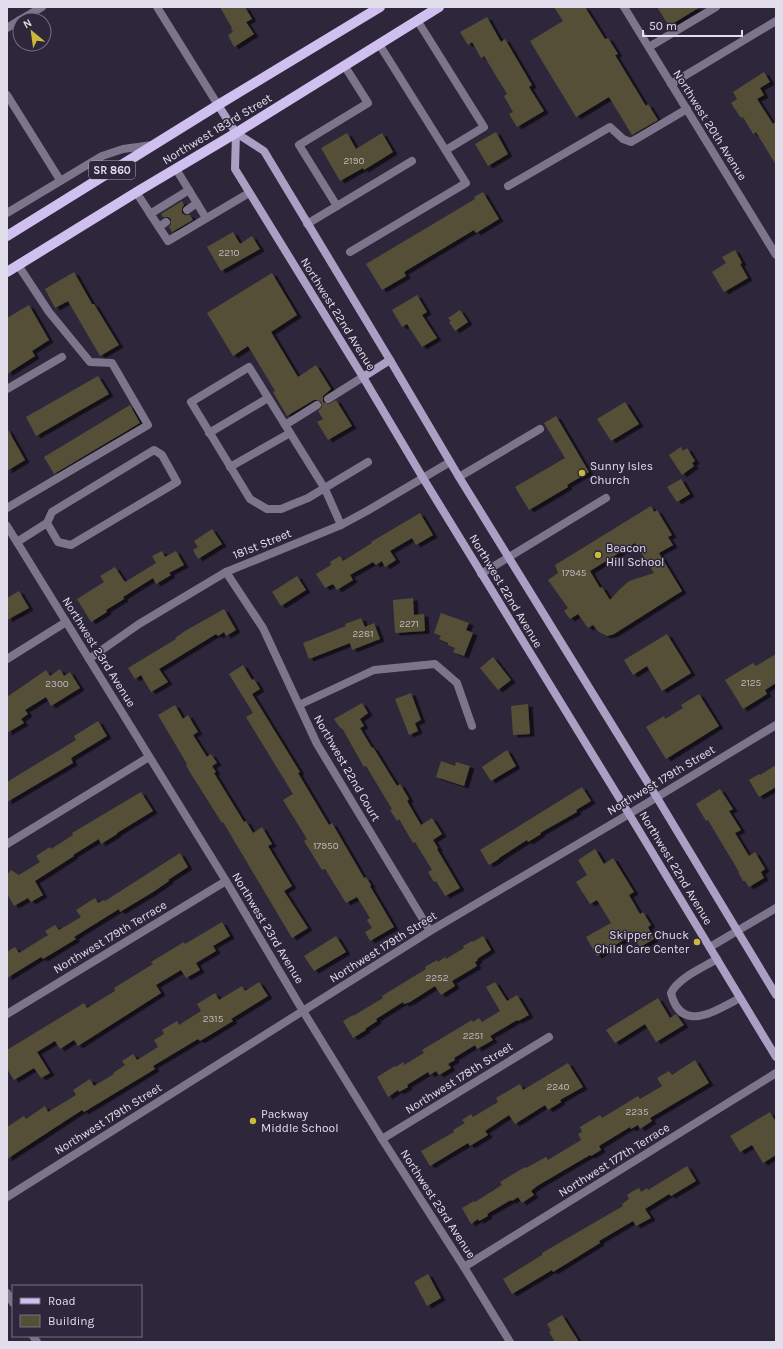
<svg xmlns="http://www.w3.org/2000/svg" width="783" height="1349" font-family="Karla,sans-serif">
<defs>
<filter id="shadow"><feDropShadow dx="4.5" dy="2.5" stdDeviation="0" flood-color="#0009"/></filter>
</defs>
<rect width="100%" height="100%" fill="#2e263b"/>
<!-- building -->
<g fill="#545037" fill-rule="evenodd" filter="url(#shadow)">
<path d="M220,7H245L252,19L246,22L254,34L234,47L228,35L233,32L231,29L232,28Z"/>
<path d="M554,7H585L605,39L608,38L618,54L615,55L646,106L648,104L658,120L632,135L609,97L576,117L530,41L563,21Z"/>
<path d="M657,7H700L669,26Z"/>
<path d="M487,17L501,42L505,39L532,85L529,87L544,111L517,127L509,114L513,112L504,96L507,94L484,56L481,58L472,42L468,45L460,32Z"/>
<path d="M764,72L770,82L760,88L764,95L757,99L773,124L776,121V165L756,132L753,134L743,117L741,118L731,103L737,99L733,92Z"/>
<path d="M496,132L508,154L488,166L475,144Z"/>
<path d="M347,133L356,149L382,133L393,152L364,170L363,168L340,181L321,148Z"/>
<path d="M483,192L499,219L476,233L474,230L404,272L406,276L382,290L366,264L475,199L474,197Z"/>
<path d="M182,201L184,205L182,208V213L185,215H190L193,220L172,232L169,227L171,224V219L168,217H163L161,214Z"/>
<path d="M233,232L240,244L252,236L260,249L221,271L207,247Z"/>
<path d="M735,250L742,263L740,264L748,278L724,292L712,272L726,263L722,257Z"/>
<path d="M74,272L92,304H94L119,345L100,356L68,301L55,308L45,289Z"/>
<path d="M272,273L297,315L271,332L298,377L316,365L331,389L323,396V402L329,404L336,400L352,426L328,440L317,422L323,419L318,411L322,407L321,402L317,400H314L287,416L273,392L275,391L248,346L233,356L207,313Z"/>
<path d="M417,295L427,312L422,315L437,338L422,347L407,324L402,327L392,310Z"/>
<path d="M29,305L49,340L32,351L35,356L7,374V318Z"/>
<path d="M460,310L468,322L455,331L449,322L451,321L448,318Z"/>
<path d="M98,376L109,394L36,436L26,417Z"/>
<path d="M625,402L639,424L611,441L597,419Z"/>
<path d="M130,405L140,423L54,474L44,457Z"/>
<path d="M556,416L589,472L567,485L568,487L529,510L515,487L565,458L544,423Z"/>
<path d="M7,428L25,460L7,471Z"/>
<path d="M681,447L683,451L687,448L695,461L692,463L694,466L682,475L669,455Z"/>
<path d="M681,479L690,494L677,502L667,487Z"/>
<path d="M651,506L654,512L657,510L672,535L668,537L673,545L659,553L682,591L614,634L611,635L607,636L599,632L593,625L588,628L578,614L570,619L564,611L568,608L548,580L558,573L555,565ZM635,543L654,573L629,581L619,590L610,600L602,587L600,588L590,571Z"/>
<path d="M420,513L433,535L416,545L412,538L390,551L396,560L385,567L382,561L376,565L373,562L350,575L353,580L337,590L333,584L325,588L316,574L331,565L330,562L340,556L343,561L372,543L371,542Z"/>
<path d="M212,529L222,544L198,559L193,550L198,547L194,541Z"/>
<path d="M162,551L165,557L176,551L184,565L169,573L171,575L156,584L153,578L123,597L124,599L106,610L107,612L91,622L77,599L104,582L100,576L115,567L125,582L156,563L152,556Z"/>
<path d="M297,576L306,590L281,606L272,592Z"/>
<path d="M19,591L29,608L7,620V598Z"/>
<path d="M413,598L414,615L424,614L425,631L395,633L393,600Z"/>
<path d="M224,609L236,630L226,636L224,632L218,636L216,634L159,669L168,682L151,692L141,675L135,679L128,668L176,639L175,638L185,631Z"/>
<path d="M441,613L469,623L466,630L473,633L464,656L453,652L455,648L448,645V643L439,639L441,636L434,633Z"/>
<path d="M361,618L365,627L374,623L380,639L352,650L350,643L309,659L303,643L346,626L345,624Z"/>
<path d="M667,634L691,673L662,691L647,666L633,675L624,660Z"/>
<path d="M776,654V683L765,690L767,694L743,709L725,680L753,663L756,666Z"/>
<path d="M493,657L511,680L498,690L480,668Z"/>
<path d="M243,665L252,680L254,679L260,689L252,694L300,772L298,773L329,825L332,823L364,878L366,877L371,885L370,886L394,927L370,941L365,932L372,928L367,920L370,918L357,897L346,903L325,869L322,870L304,841L307,839L283,800L293,794L246,717L253,713L229,674Z"/>
<path d="M60,669L64,676L70,672L80,688L51,706L46,697L25,710L28,714L21,719L24,723L7,733V697L46,670L50,676Z"/>
<path d="M411,693L421,720L415,723L418,731L409,735L395,699Z"/>
<path d="M699,694L719,726L666,759L646,727L664,716L665,719L683,708L681,705Z"/>
<path d="M362,703L368,713L360,719L364,726L360,728L372,748L373,747L397,786L400,784L409,799L407,801L421,825L432,818L442,834L433,840L438,848L437,849L460,888L445,896L436,881L434,882L428,872L432,870L415,842L413,843L399,819L397,821L390,810L392,809L366,766L364,767L342,728L341,729L334,719Z"/>
<path d="M528,704L530,734L513,735L511,706Z"/>
<path d="M175,705L183,719L188,715L198,732L193,735L207,757L211,754L217,763L212,766L216,772L214,773L244,822L246,821L253,833L262,827L272,844L268,846L292,886L284,891L308,928L292,938L223,822L222,823L191,774L186,765L187,764L158,715Z"/>
<path d="M98,721L107,736L71,758L73,763L7,802V782L76,740L74,736Z"/>
<path d="M507,750L516,766L491,781L482,767Z"/>
<path d="M441,761L455,766L456,762L470,766L464,786L436,777Z"/>
<path d="M776,765V787L759,797L749,780L759,774L760,775Z"/>
<path d="M582,787L591,801L576,810L577,812L540,833L541,834L528,842L527,840L499,858V859L489,865L480,850Z"/>
<path d="M720,789L733,809L729,811L741,830L735,833L749,856L755,852L765,869L761,872L764,878L749,887L745,881H743L738,872H739L708,820L706,821L696,804Z"/>
<path d="M141,792L153,811L117,833V834L101,844L99,839L73,855L74,856L35,881L43,895L31,902L28,898L14,906L7,894V875L11,870L19,875L40,862L36,856L50,847L51,849L73,835L72,833Z"/>
<path d="M595,849L604,864L613,858L634,892L629,895L640,914L643,912L651,925L648,927L654,939L640,947L632,935L597,956L586,937L611,923L597,900L590,904L576,882L587,875L578,860Z"/>
<path d="M180,853L188,867L168,880L169,881L153,892L120,912L119,909L74,937L76,939L43,959L41,957L7,978V952L15,947L19,953L48,935L45,931L55,925L59,930L81,917L76,910L95,898L98,903L104,900L105,901Z"/>
<path d="M222,922L230,936L213,946L216,951L196,963L200,970L186,978L181,970L156,985L161,993L78,1046L74,1040L60,1049L55,1041L37,1052L50,1073L41,1078L34,1068L14,1080L7,1069V1050L84,1003L87,1008L115,991L114,988L153,964L151,962L184,942L185,944Z"/>
<path d="M336,936L346,952L314,971L304,956Z"/>
<path d="M483,936L491,950L477,959L478,960L475,962L477,966L452,981L455,986L441,995L435,986L410,1002L404,1004L403,1002L376,1019L377,1021L365,1029L366,1030L353,1038L343,1021L353,1015V1016L383,998L382,996L426,969L425,967L437,960L438,962L445,957L446,959L464,948L463,946L472,941L473,942Z"/>
<path d="M259,982L268,996L231,1019L233,1021L200,1041L198,1039L153,1066L155,1069L84,1112L82,1110L7,1159V1127L24,1116L26,1119L45,1106L48,1112L76,1095L73,1090L90,1079L94,1086L114,1074L113,1073L125,1065L122,1061L133,1054L137,1060L158,1047L154,1040L164,1034L162,1030L177,1021L179,1025L201,1011L197,1004L215,993L219,1000L242,986L245,991Z"/>
<path d="M495,982L507,1001L517,995L529,1015L518,1021L517,1020L490,1036L493,1040L477,1049L475,1045L454,1058L455,1060L448,1064L451,1068L439,1075L436,1071L430,1075L428,1072L407,1085L408,1087L399,1092L398,1090L388,1097L377,1077L395,1066L396,1067L403,1062L404,1065L424,1053L422,1050L472,1020L473,1022L479,1018L482,1022L500,1011L486,987Z"/>
<path d="M658,998L670,1018L676,1014L684,1025L656,1042L645,1024L615,1043L606,1030Z"/>
<path d="M695,1060L709,1083L650,1118L652,1121L640,1129L638,1125L631,1129L630,1127L599,1146L601,1150L591,1156L590,1155L537,1186L531,1191L534,1195L522,1203L518,1197L512,1201L511,1200L487,1214L488,1216L479,1221L478,1219L471,1224L462,1208L474,1201L475,1202L502,1185L500,1182L525,1167L526,1168L546,1157L548,1160L581,1140L578,1134L582,1132L580,1127L600,1115L602,1118L638,1096L640,1099L662,1086L657,1078L669,1071L672,1075Z"/>
<path d="M568,1063L583,1087L560,1100L561,1102L548,1110L545,1105L515,1124L509,1115L485,1131L488,1135L470,1146L468,1143L430,1166L421,1151L454,1132L453,1130L465,1123L462,1120L471,1114L473,1117L498,1102L496,1098L520,1084L523,1090Z"/>
<path d="M770,1112L776,1122V1155L763,1163L752,1145L740,1152L730,1136Z"/>
<path d="M687,1166L696,1181L671,1196L669,1194L645,1209L651,1218L636,1226L633,1221L599,1241L600,1243L553,1272L552,1270L512,1294L503,1279L542,1255V1253L623,1206L622,1204L629,1199L627,1195L633,1191L639,1188L641,1192L647,1188L648,1190Z"/>
<path d="M428,1274L441,1298L427,1306L414,1282Z"/>
<path d="M562,1315L579,1342H555L549,1332L551,1331L547,1324Z"/>
</g>
<g fill="none" stroke-linecap="round" stroke-linejoin="round">
<!-- service -->
<g stroke="#7d758c" stroke-width="8">
<path d="M417,20L484,127L446,150"/>
<path d="M649,47L716,7"/>
<path d="M671,84L776,21"/>
<path d="M176,169L206,218"/>
<path d="M508,186L610,127L623,139L631,142L687,109"/>
<path d="M136,192L168,241L249,193"/>
<path d="M337,206L299,145L368,103L344,65"/>
<path d="M187,210L197,203"/>
<path d="M150,214L189,190"/>
<path d="M307,224L412,161"/>
<path d="M159,227L166,222"/>
<path d="M350,252L466,183L379,44"/>
<path d="M7,389L62,357"/>
<path d="M328,399L363,377"/>
<path d="M285,425L317,405"/>
<path d="M209,433L268,398"/>
<path d="M230,467L290,433"/>
<path d="M459,477L540,429"/>
<path d="M7,508L148,425L112,363L90,362L49,312L18,265"/>
<path d="M341,525L325,489L249,367L191,402L250,499L267,509H281L308,498L368,462"/>
<path d="M17,542L47,523L52,512L154,450L162,455L177,482L71,545L58,542L47,523"/>
<path d="M481,574L606,498"/>
<path d="M717,959C702,968 678,978 671,993C681,1034 715,1011 740,998"/>
</g>
<!-- minor -->
<g stroke="#7d758c" stroke-width="8">
<path d="M624,7L776,255"/>
<path d="M20,20L42,7"/>
<path d="M7,28L20,20"/>
<path d="M7,95L60,180"/>
<path d="M7,213L102,156L123,149L152,145"/>
<path d="M7,526L226,881L303,1011L382,1139L464,1267L510,1342"/>
<path d="M226,572L263,628L317,744L430,931"/>
<path d="M7,659L66,622"/>
<path d="M89,659L139,624L226,572L341,525L367,511L450,462"/>
<path d="M299,705L374,670L435,664L457,683L472,726"/>
<path d="M7,844L149,757"/>
<path d="M710,947L776,908"/>
<path d="M7,1014L226,881"/>
<path d="M382,1139L549,1037"/>
<path d="M7,1197L430,931L629,814L776,725"/>
<path d="M464,1267L776,1073"/>
<path d="M7,1293L13,1303"/>
<path d="M33,1336L37,1342"/>
</g>
<!-- tertiary -->
<path stroke="#7d758c" stroke-width="8" d="M157,7L218,105"/>
<!-- secondary -->
<g stroke="#ab9fc4" stroke-width="8">
<path d="M218,105L236,133L264,151L390,360L459,477L656,796L776,995"/>
<path d="M236,133L235,169L363,377L423,478L629,814L776,1057"/>
<path d="M363,377L390,360"/>
</g>
<!-- primary -->
<g stroke="#cfc0f0" stroke-width="10">
<path d="M7,236L218,105L380,7"/>
<path d="M7,272L140,190L236,133L439,7"/>
</g>
</g>
<!-- markers -->
<g fill="#ccb938" stroke="#2e263b" stroke-width="1.5">
<circle cx="582" cy="473" r="4"/>
<circle cx="598" cy="555" r="4"/>
<circle cx="697" cy="942" r="4"/>
<circle cx="253" cy="1121" r="4"/>
</g>
<g text-anchor="middle" stroke-width="3" stroke-linejoin="round" paint-order="stroke">
<!-- number labels -->
<g font-size="10" fill="#bebabf">
<text x="354" y="164">2190</text>
<text x="229" y="256">2210</text>
<text x="574" y="576">17945</text>
<text x="409" y="627">2271</text>
<text x="363" y="637">2281</text>
<text x="751" y="686">2125</text>
<text x="57" y="687">2300</text>
<text x="326" y="849">17950</text>
<text x="437" y="981">2252</text>
<text x="213" y="1022">2315</text>
<text x="473" y="1039">2251</text>
<text x="558" y="1090">2240</text>
<text x="637" y="1115">2235</text>
</g>
<!-- shield labels -->
<rect fill="#2e263b" stroke="#aca7b7" stroke-width="1" x="89" y="161" width="46" height="18" rx="3"/>
<g font-size="11" font-weight="bold" fill="#e2deec">
<text x="112" y="174">SR 860</text>
</g>
<!-- street labels -->
<g font-size="12" fill="#e2deec" stroke="#2e263b">
<text transform="translate(710 125) rotate(58)" y="4">Northwest 20th Avenue</text>
<text transform="translate(217 129) rotate(-31)" y="4">Northwest 183rd Street</text>
<text transform="translate(338 314) rotate(58)" y="4">Northwest 22nd Avenue</text>
<text transform="translate(262 544) rotate(-22)" y="4">181st Street</text>
<text transform="translate(506 591) rotate(59)" y="4">Northwest 22nd Avenue</text>
<text transform="translate(99 652) rotate(58)" y="4">Northwest 23rd Avenue</text>
<text transform="translate(347 768) rotate(60)" y="4">Northwest 22nd Court</text>
<text transform="translate(661 780) rotate(-31)" y="4">Northwest 179th Street</text>
<text transform="translate(676 868) rotate(59)" y="4">Northwest 22nd Avenue</text>
<text transform="translate(268 928) rotate(59)" y="4">Northwest 23rd Avenue</text>
<text transform="translate(110 937) rotate(-31)" y="4">Northwest 179th Terrace</text>
<text transform="translate(383 947) rotate(-32)" y="4">Northwest 179th Street</text>
<text transform="translate(459 1078) rotate(-32)" y="4">Northwest 178th Street</text>
<text transform="translate(108 1119) rotate(-32)" y="4">Northwest 179th Street</text>
<text transform="translate(614 1160) rotate(-32)" y="4">Northwest 177th Terrace</text>
<text transform="translate(438 1204) rotate(57)" y="4">Northwest 23rd Avenue</text>
</g>
<!-- poi labels -->
<g font-size="12" fill="#e2deec" stroke="#2e263b" text-anchor="start">
<text x="590" y="470">Sunny Isles<tspan x="590" dy="14">Church</tspan></text>
<text x="606" y="552">Beacon<tspan x="606" dy="14">Hill School</tspan></text>
<text x="689" y="939" text-anchor="end">Skipper Chuck<tspan x="689" dy="14">Child Care Center</tspan></text>
<text x="261" y="1118">Packway<tspan x="261" dy="14">Middle School</tspan></text>
</g>
</g>
<!-- border -->
<rect width="783" height="1349" fill="none" stroke="#e2deec" stroke-width="16"/>
<!-- legend -->
<rect x="12" y="1285" width="130" height="52" fill="#2e263b" stroke="#767082"/>
<rect x="20" y="1298" width="20" height="6" fill="#cfc0f0" stroke="#767082"/>
<text x="48" y="1305" font-size="12" fill="#e2deec">Road</text>
<rect x="20" y="1315" width="20" height="12" fill="#545037" stroke="#767082"/>
<text x="48" y="1325" font-size="12" fill="#e2deec">Building</text>
<!-- north arrow -->
<g transform="translate(32 32) rotate(331)"><circle r="19" fill="#2e263b" stroke="#767082"/>
<path d="M0-3L7 15L0 10L-7 15Z" fill="#ccb938"/>
<text y="-6" font-size="11" font-weight="bold" text-anchor="middle" fill="#e2deec">N</text>
</g>
<!-- scale -->
<path d="M643 30v6h99v-6" fill="none" stroke="#e2deec" stroke-width="2"/>
<text x="649" y="30" font-size="12" fill="#e2deec" stroke="#2e263b" stroke-width="3" paint-order="stroke">50 m</text>
</svg>
